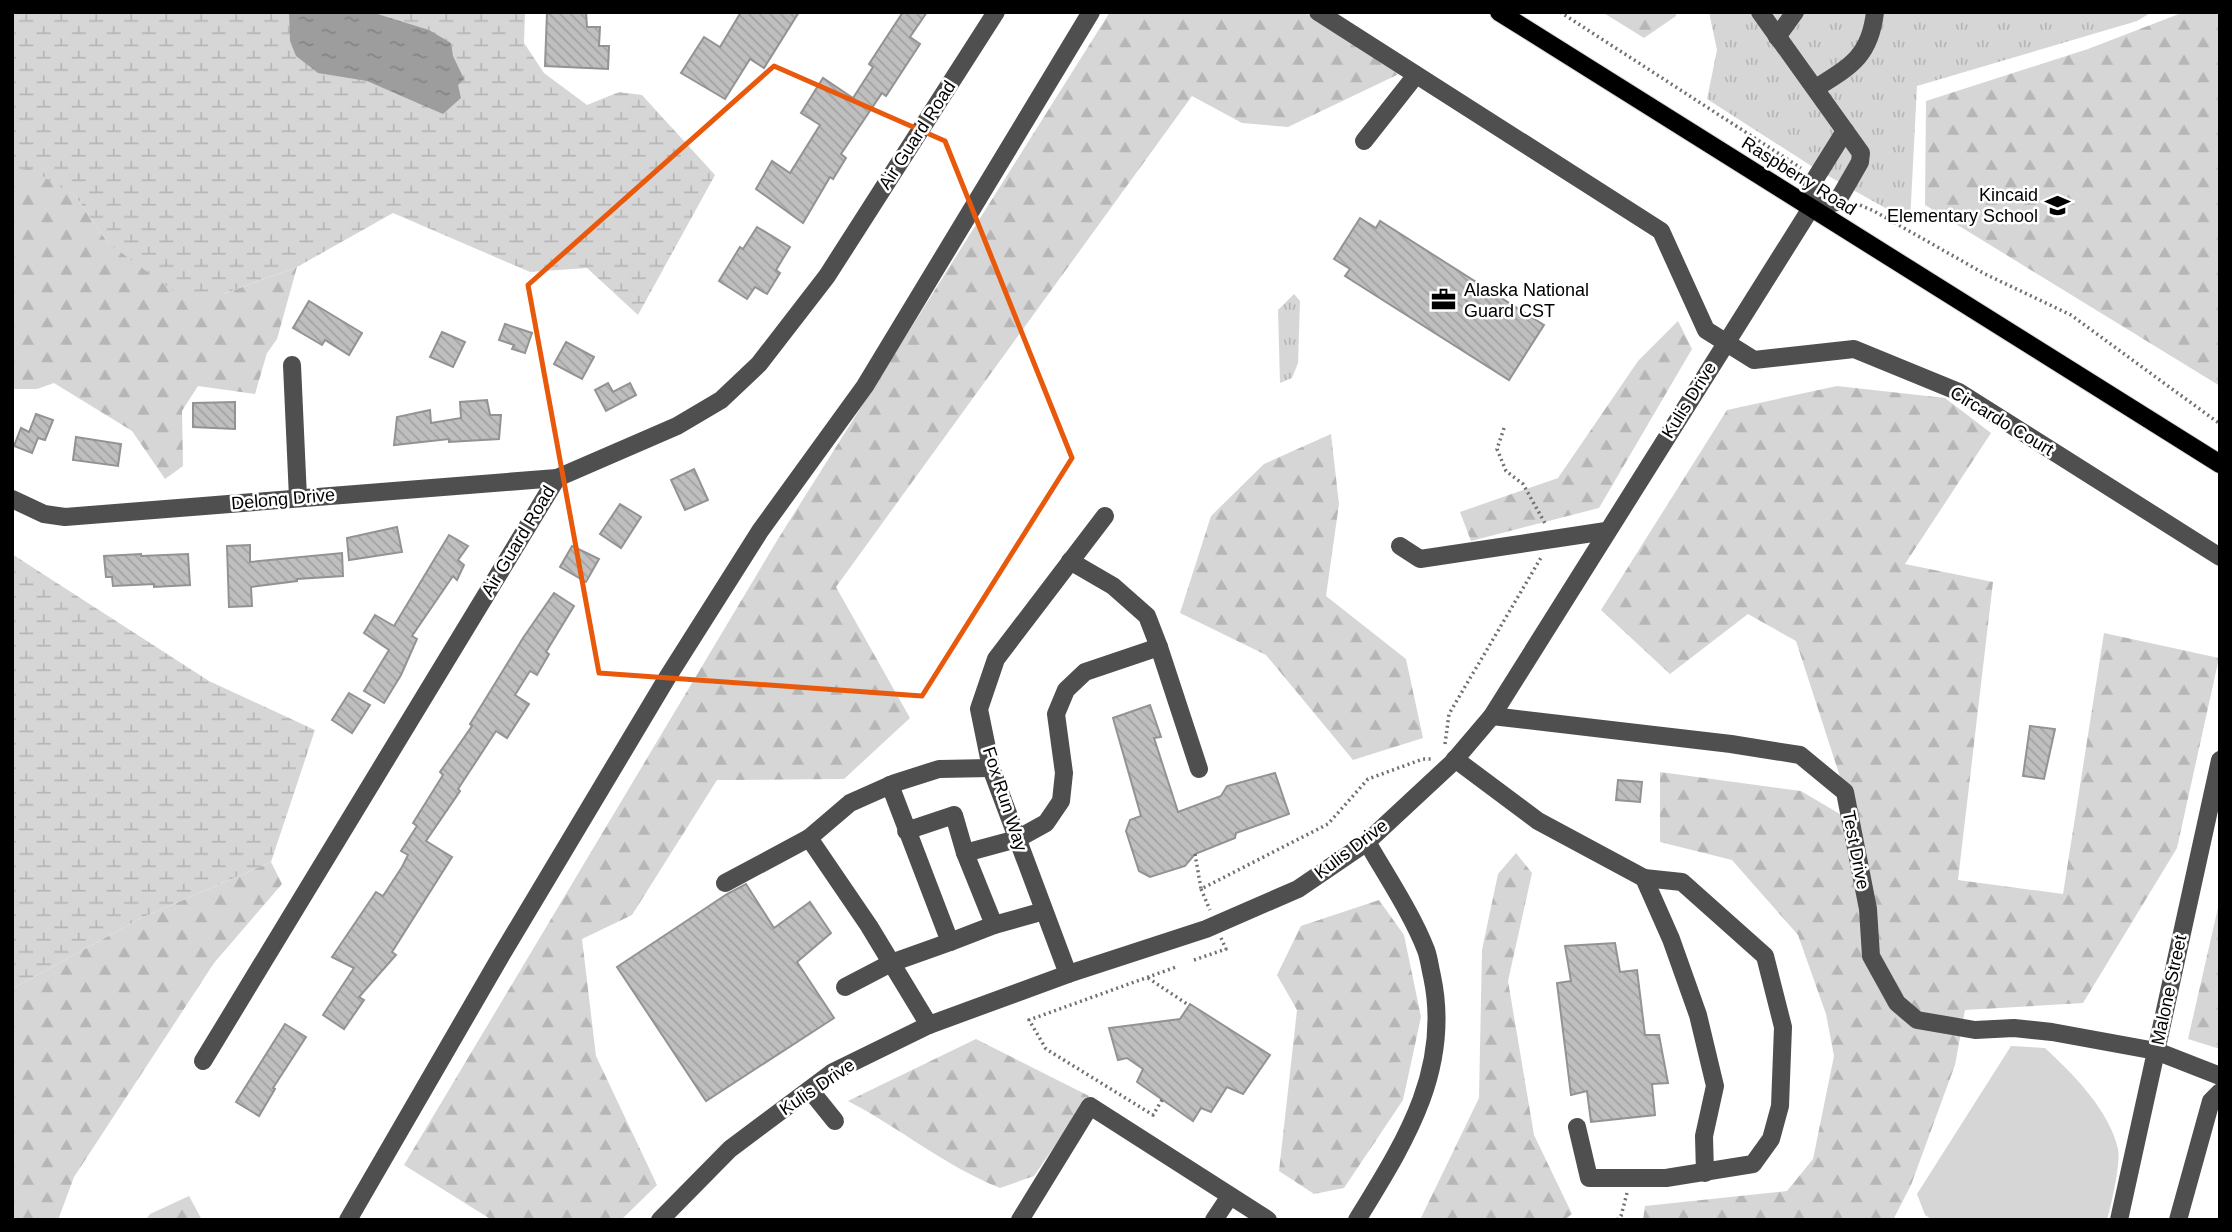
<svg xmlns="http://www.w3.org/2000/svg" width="2232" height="1232" font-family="Helvetica,sans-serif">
<defs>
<pattern id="grass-tufts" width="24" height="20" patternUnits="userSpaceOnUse" patternTransform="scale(1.75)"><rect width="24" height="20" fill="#d6d6d6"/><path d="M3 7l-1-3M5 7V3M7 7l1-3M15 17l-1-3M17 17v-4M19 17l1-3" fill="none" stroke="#b6b6b6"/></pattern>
<pattern id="forest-firs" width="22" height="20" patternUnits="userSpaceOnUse" patternTransform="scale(1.75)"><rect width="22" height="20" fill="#d6d6d6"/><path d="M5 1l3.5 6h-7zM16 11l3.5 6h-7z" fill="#b6b6b6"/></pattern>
<pattern id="wetland-marsh" width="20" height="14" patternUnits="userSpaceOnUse" patternTransform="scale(1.75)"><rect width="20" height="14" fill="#d6d6d6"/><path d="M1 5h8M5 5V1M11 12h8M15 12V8" fill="none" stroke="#b6b6b6"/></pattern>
<pattern id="water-ripples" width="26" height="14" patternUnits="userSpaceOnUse" patternTransform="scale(1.75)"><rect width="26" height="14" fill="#9d9d9d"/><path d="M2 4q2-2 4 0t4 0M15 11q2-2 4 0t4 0" fill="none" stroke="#858585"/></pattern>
<pattern id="building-back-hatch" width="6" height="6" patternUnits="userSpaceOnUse" patternTransform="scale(1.75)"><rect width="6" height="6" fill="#bfbfbf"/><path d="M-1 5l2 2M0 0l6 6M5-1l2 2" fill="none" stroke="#a2a2a2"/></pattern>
</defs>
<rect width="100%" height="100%" fill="#fff"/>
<!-- grass -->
<g fill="url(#grass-tufts)">
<path d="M1709,12H2152L2137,21L1917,86L1910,222L1816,169L1707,99L1717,50Z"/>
<path d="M1294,294L1300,301L1298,363L1292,378L1280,383L1278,310Z"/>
</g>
<!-- forest -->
<g fill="url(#forest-firs)">
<path d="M1110,12H1304L1401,73L1288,127L1242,123L1192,96L836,587L910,718L844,779L717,780L632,915L582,939L596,1056L657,1185L621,1220H492L404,1165L778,539Z"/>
<path d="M1602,12H1676V16L1644,38Z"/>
<path d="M2184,12H2220V386L1925,205L1926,101L2088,49Z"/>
<path d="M28,166L76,197L108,243L223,294L297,267L277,339L267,353L255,394L198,386L182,411L183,466L165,479L132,431L54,383L37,389H12V175Z"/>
<path d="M1678,321L1692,349L1599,508L1471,541L1460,512L1558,478L1638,361Z"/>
<path d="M1837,386L1945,398L1991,433L1905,564L1993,582L1958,880L2063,894L2104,633L2219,658L2177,848L2083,1003L1965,1010L1955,1065L1911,1185L1893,1220H1643L1645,1206L1787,1191L1813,1159L1834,1056L1826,1014L1798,935L1732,860L1660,842V772L1801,791L1855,823L1796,641L1748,614L1670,674L1601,610L1727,410Z"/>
<path d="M1331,434L1339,504L1326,596L1406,659L1423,738L1353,760L1266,655L1180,613L1211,516L1264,464Z"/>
<path d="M1516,853L1532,873L1508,981L1534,1135L1572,1214L1564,1220H1420L1479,1098L1482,950L1498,874Z"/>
<path d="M271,862L282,884L214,963L74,1177L58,1220H12V989L139,919Z"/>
<path d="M2220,899V1049L2188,1039Z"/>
<path d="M1379,900L1404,935L1421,1017L1403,1100L1344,1188L1314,1194L1279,1171L1297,1010L1277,975L1301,926Z"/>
<path d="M976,1039L1089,1096L1034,1176L1000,1188C945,1166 900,1128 848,1101Z"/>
<path d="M189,1196L202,1220H146L150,1214Z"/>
</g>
<!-- wetland -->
<g fill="url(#wetland-marsh)">
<path d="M12,12H525L524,43L544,73L587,105L619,92L642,95L715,175L638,315L587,268L530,272L393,213L297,267L223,294L175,292L108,243L76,197L28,167L12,175Z"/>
<path d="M12,554L209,681L315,730L271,862L139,919L12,989Z"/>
</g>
<!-- pitch -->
<path fill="#d6d6d6" d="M2011,1046L2045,1048C2073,1074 2109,1110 2118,1149C2121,1163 2111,1205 2107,1220H1933L1925,1215L1917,1194Z"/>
<!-- water -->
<path fill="url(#water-ripples)" d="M289,12H371L429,30L451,43L453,56L464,79L458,85L461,98L443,114L367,81L318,73L296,56L290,41Z"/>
<!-- building -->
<g fill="url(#building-back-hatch)" stroke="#939393" stroke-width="2">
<path d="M547,12H586L587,27H600L599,46H609L608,69L545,66Z"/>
<path d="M741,12H799L764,68L750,59L725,99L681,73L704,37L720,47Z"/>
<path d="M903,12H927L910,37L920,44L886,96L882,93L841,154L846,158L833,179L830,177L803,223L756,189L772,161L790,173L820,125L801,113L823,78L853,98L873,67L869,64Z"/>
<path d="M1360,218L1376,228L1380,221L1544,325L1509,380L1345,276L1350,269L1334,259Z"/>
<path d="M757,227L790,247L776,270L780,273L767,294L755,287L747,299L719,281L740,247L743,249Z"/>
<path d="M309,301L362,333L349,355L325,340L322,345L293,328Z"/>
<path d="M505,324L532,333L525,353L512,349L514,345L499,340Z"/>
<path d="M442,332L465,342L453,367L430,357Z"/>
<path d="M566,342L594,357L582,379L554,364Z"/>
<path d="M608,383L613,392L630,383L636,395L606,411L595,390Z"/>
<path d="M487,400L490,415H501L499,439L449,442V439L394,445L397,417L430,410L431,423L461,418L460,402Z"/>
<path d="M235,402V429L193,427V403Z"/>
<path d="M36,414L53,420L45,440L38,438L32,453L14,446L21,428L29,432Z"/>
<path d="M76,437L121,444L118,466L73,460Z"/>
<path d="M694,469L708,500L685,510L671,480Z"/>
<path d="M620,504L641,517L621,548L600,534Z"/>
<path d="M397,527L402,552L349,560L347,538Z"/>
<path d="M449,535L468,546L458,560L464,565L457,580L453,576L412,636L417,639L401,675L384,703L364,691L389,650L364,633L375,615L394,626Z"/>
<path d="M250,545V562L342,553L343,576L297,579V581L251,587L252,606L229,607L227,546Z"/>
<path d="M572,546L599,559L586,582L560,567Z"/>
<path d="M141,554V556L188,554L190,585L154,587V584L113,586L112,577H106L104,556Z"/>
<path d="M554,593L574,606L546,652L549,654L537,675L530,671L515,695L529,704L507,738L496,731L458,789L460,791L426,841L452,857L392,952L396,955L359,997L364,1000L344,1029L323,1015L354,968L332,957L376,892L383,896L402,867L408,855L401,851L417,826L413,823L443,775L440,772L472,726L470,724L523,638Z"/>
<path d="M349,693L370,705L352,733L332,720Z"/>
<path d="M1150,705L1161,737L1154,738L1178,812L1221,796L1227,786L1275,773L1289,814L1236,833L1235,838L1195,854L1185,866L1150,877L1139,871L1126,831L1130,820L1141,816L1113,718Z"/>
<path d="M2030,726L2055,729L2044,779L2023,776Z"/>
<path d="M1618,780L1642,782L1640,802L1616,800Z"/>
<path d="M746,884L774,928L810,902L831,933L797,962L834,1018L706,1101L617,967L727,894Z"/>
<path d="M1615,943L1620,972L1637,970L1645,1035H1659L1668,1083L1652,1084L1655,1115L1591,1122L1587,1091L1571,1095L1557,983L1571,981L1565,946Z"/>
<path d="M1190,1004L1270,1055L1243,1094L1227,1087L1211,1112L1201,1108L1193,1121L1137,1082L1143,1069L1127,1058L1118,1060L1109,1028L1180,1019Z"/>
<path d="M285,1024L306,1037L273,1088L275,1089L259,1116L236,1102Z"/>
</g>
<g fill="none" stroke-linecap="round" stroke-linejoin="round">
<defs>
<path id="major" d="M1499,12L2220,464"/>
</defs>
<!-- major casing -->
<use href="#major" stroke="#dbdbdb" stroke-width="20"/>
<!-- path -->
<g stroke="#717171" stroke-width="3.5" stroke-dasharray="2 3.5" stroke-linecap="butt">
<path d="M1560,12L1801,168"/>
<path d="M1855,203L1874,211L1985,274L2071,315L2220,424"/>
<path d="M1504,428L1497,449L1506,471L1523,484L1546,525"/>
<path d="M1445,744L1449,714L1542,556"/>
<path d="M1195,854L1201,889L1328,824L1368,779L1423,759H1432"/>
<path d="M1201,889L1210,910"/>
<path d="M1194,960L1226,949L1221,938"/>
<path d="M1148,978L1187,1004"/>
<path d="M1162,1100L1153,1115L1046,1049L1029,1020L1176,967"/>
<path d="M1617,1220L1621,1216L1627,1193"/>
</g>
<!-- minor -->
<g stroke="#4f4f4f" stroke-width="18">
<path d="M1318,12L1661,231L1706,330L1754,360L1854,349L1959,392L2220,557"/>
<path d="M1760,12L1861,153L1860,162L1837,202L1811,208"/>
<path d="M1777,37L1795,12"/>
<path d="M1816,88C1851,66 1870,56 1875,12"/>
<path d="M1364,141L1416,75"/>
<path d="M1811,208L1810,187L1845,131"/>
<path d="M292,365L298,498"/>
<path d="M12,499L44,514L65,517L557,478"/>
<path d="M1400,546L1420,559L1606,531"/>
<path d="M1070,561L1113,586L1147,616L1159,647"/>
<path d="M1492,716L1731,744L1800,755L1845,792L1868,909L1871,956L1897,1003L1917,1020L1975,1030L2014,1028L2052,1032L2156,1051L2220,1076"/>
<path d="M1455,759L1538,821L1644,878L1682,882L1765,956L1783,1027L1780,1106L1771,1139L1753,1164L1666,1178H1589L1577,1127"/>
<path d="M890,785L950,942L994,925L965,853L954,815L906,831"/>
<path d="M965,853L1017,839L1046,823L1061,801L1064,773L1056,714L1066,690L1085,672L1159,647L1199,769"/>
<path d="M1644,878L1671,939L1698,1015L1715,1086L1704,1136L1705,1173"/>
<path d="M725,883L809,838"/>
<path d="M994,925L1044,911"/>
<path d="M1068,974L991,768L979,709L996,659L1105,516"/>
<path d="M845,987L891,963L950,942"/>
<path d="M929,1025L869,926L809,838L850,803L895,783L939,769L991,768"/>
<path d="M203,1061L557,478L677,426L721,400L759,364L827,276L996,12"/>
<path d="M810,1090L835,1121"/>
<path d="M348,1220L502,954L667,678L760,531L865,386L1091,12"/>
<path d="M660,1220L730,1149L833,1072L929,1025L1068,974L1206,929L1298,889L1367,842L1452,763L1492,716L1811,208"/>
<path d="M1020,1220L1090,1106L1268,1220"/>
<path d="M1214,1220L1230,1196"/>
<path d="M1357,1220C1404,1143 1452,1070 1432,976C1430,968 1429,958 1426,950C1412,914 1386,875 1367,842"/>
<path d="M2119,1220L2220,760"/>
<path d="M2178,1220L2211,1101L2220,1092"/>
</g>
<!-- major -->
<use href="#major" stroke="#000" stroke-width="18"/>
</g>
<!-- marked area -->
<path fill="none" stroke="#e8590c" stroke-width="5" stroke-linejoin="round" d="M774,66L945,141L1072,458L922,696L599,673L528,285Z"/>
<!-- icons -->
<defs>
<symbol id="school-bare" viewBox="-9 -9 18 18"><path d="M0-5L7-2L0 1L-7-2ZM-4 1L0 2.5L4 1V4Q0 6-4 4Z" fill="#000" stroke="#fff" stroke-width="2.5" paint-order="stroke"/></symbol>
<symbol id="office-bare" viewBox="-9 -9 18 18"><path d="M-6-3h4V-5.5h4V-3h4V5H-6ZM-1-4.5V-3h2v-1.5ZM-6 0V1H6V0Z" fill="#000" stroke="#fff" stroke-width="2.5" paint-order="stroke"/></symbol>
</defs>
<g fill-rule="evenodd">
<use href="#school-bare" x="2040" y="188" width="35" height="35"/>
<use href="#office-bare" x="1426" y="282" width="35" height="35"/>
</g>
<g text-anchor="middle" stroke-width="5" stroke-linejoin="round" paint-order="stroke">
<!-- street labels -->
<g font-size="18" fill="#000" stroke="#fff">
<text transform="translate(917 135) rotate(-57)" y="6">Air Guard Road</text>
<text transform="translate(1799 176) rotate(32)" y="6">Raspberry Road</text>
<text transform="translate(1689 400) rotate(-58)" y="6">Kulis Drive</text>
<text transform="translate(2002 421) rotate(31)" y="6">Circardo Court</text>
<text transform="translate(283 499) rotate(-5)" y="6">Delong Drive</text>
<text transform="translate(518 541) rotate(-59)" y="6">Air Guard Road</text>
<text transform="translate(1005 799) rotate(72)" y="6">Fox Run Way</text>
<text transform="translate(1351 849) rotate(-37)" y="6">Kulis Drive</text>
<text transform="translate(1856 850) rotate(79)" y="6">Test Drive</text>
<text transform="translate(2169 990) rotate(-78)" y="6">Malone Street</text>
<text transform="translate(817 1087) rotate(-34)" y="6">Kulis Drive</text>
</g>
<!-- poi labels -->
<g font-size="18" fill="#000" stroke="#fff" text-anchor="end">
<text x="2038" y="201">Kincaid<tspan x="2038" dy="21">Elementary School</tspan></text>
<text x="1464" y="296" text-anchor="start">Alaska National<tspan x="1464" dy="21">Guard CST</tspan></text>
</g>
</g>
<!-- border -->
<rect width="2232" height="1232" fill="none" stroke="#000000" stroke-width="28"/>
</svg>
